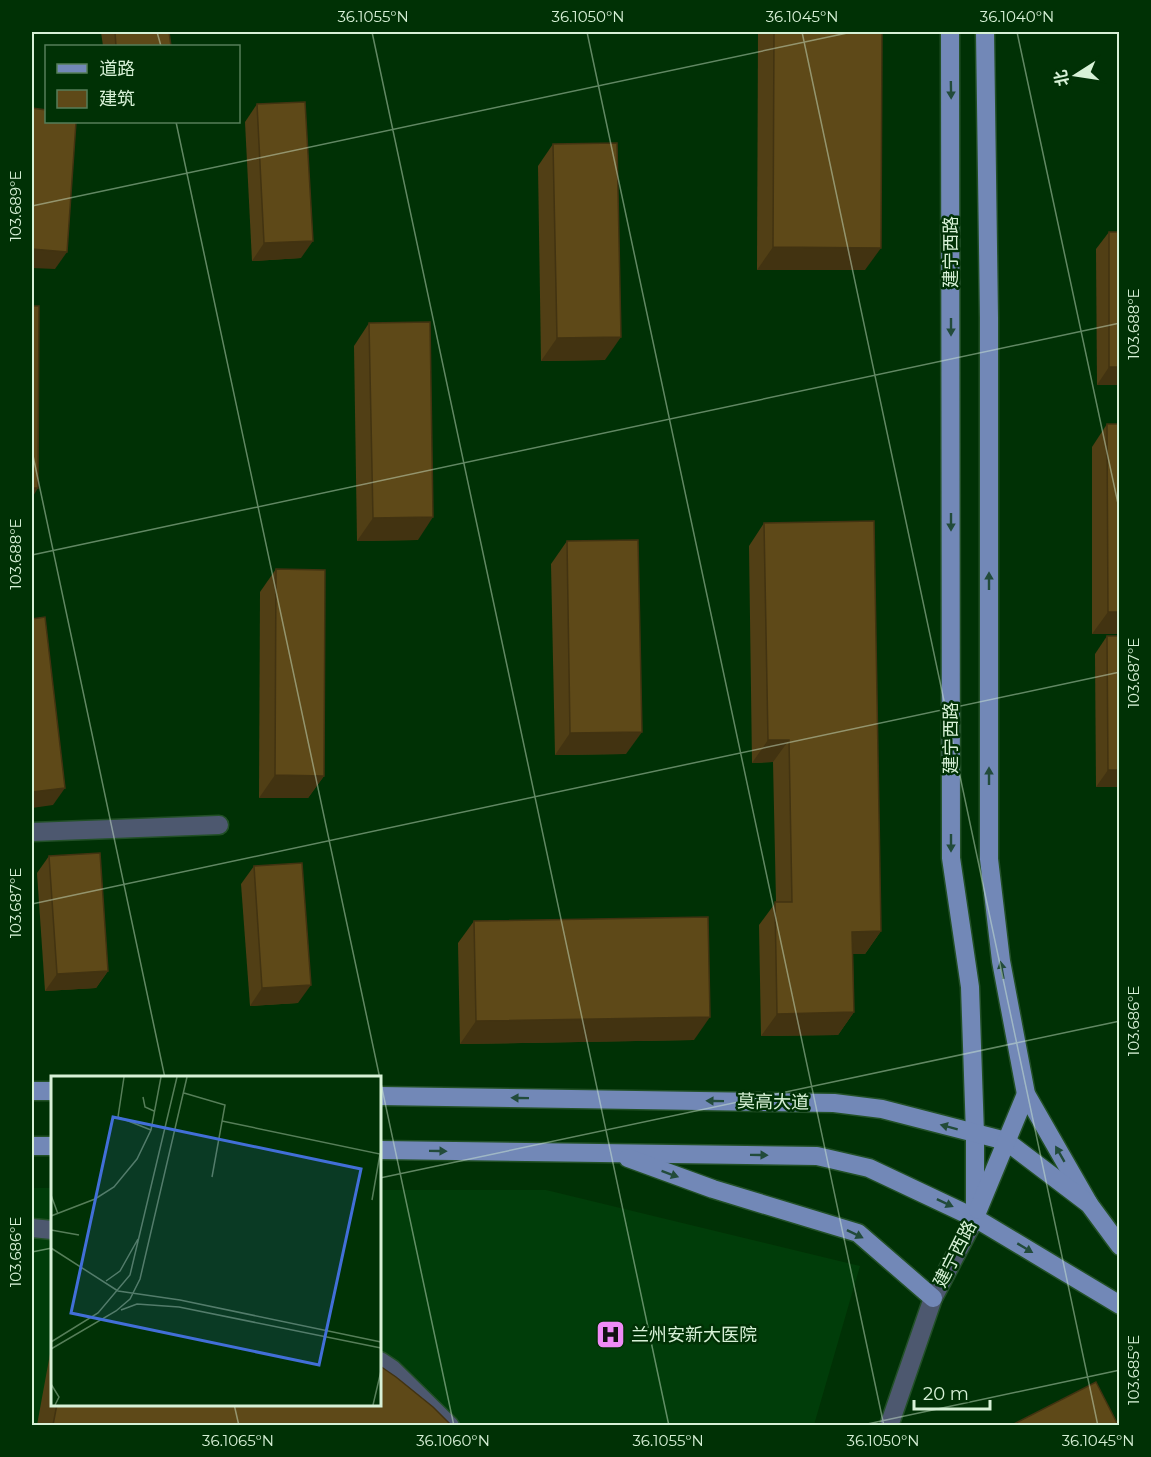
<svg xmlns="http://www.w3.org/2000/svg" width="1151" height="1457" font-family="Montserrat,'Noto Sans SC',sans-serif">
<rect width="100%" height="100%" fill="#003105"/>
<!-- built -->
<path fill="#003d09" d="M32,1188H52V1404H380V1190H546L860,1266L814,1425L32,1426Z"/>
<g fill="none" stroke-linecap="round" stroke-linejoin="round">
<defs>
<g id="minor">
<path d="M32,832L219,825"/>
<path d="M32,1228L52,1230"/>
<path d="M380,1361L392,1369L450,1426"/>
<path d="M889,1426L933,1298L975,1218"/>
</g>
<g id="major">
<path d="M950,32L951,858L970,987L975,1134V1218"/>
<path d="M985,32L989,318V859L1001,961L1026,1094L1089,1204"/>
<path d="M32,1091H52"/>
<path d="M380,1096L834,1103L882,1109L1006,1141L1089,1204L1120,1246"/>
<path d="M32,1146H52"/>
<path d="M380,1150L817,1156L869,1168L975,1218L1120,1305"/>
<path d="M628,1158L713,1189L858,1233L933,1298"/>
<path d="M978,1210L1026,1094"/>
</g>
</defs>
<!-- minor casing -->
<use href="#minor" stroke="#225027" stroke-width="21"/>
<!-- major casing -->
<use href="#major" stroke="#225027" stroke-width="21"/>
<!-- minor -->
<use href="#minor" stroke="#4d586f" stroke-width="18"/>
<!-- major -->
<use href="#major" stroke="#7288b7" stroke-width="18"/>
</g>
<!-- wall -->
<g fill="#513f15">
<path d="M101,32H169L171,46H103Z"/>
<path d="M758,32H882L865,270H757Z"/>
<path d="M257,104L301,258L252,261L245,122Z"/>
<path d="M553,144L605,360L541,361L538,166Z"/>
<path d="M1109,232L1119,385H1097L1096,249Z"/>
<path d="M369,323L418,540L357,541L354,346Z"/>
<path d="M1107,424L1119,634H1092V447Z"/>
<path d="M764,523L881,931L865,954H853L854,1012L838,1035L761,1036L759,925L776,902L773,762L752,763L749,546Z"/>
<path d="M567,541L626,754L555,755L551,564Z"/>
<path d="M276,569L324,776L308,798H259L260,592Z"/>
<path d="M1107,636H1119V787H1096L1095,654Z"/>
<path d="M49,856L108,971L96,988L45,991L37,873Z"/>
<path d="M254,866L298,1003L250,1006L241,884Z"/>
<path d="M474,921L694,1040L460,1044L458,943Z"/>
<path d="M52,1343V1404H380L451,1425H37Z"/>
</g>
<!-- shaded-wall -->
<g fill="#423311">
<path d="M313,241L301,258L252,261L264,243Z"/>
<path d="M773,247L881,248L865,270H757Z"/>
<path d="M32,249L67,252L55,269L32,268Z"/>
<path d="M621,337L605,360L541,361L557,338Z"/>
<path d="M1109,367H1119V385H1097Z"/>
<path d="M32,488H38L32,498Z"/>
<path d="M433,517L418,540L357,541L373,518Z"/>
<path d="M1108,612H1119V634H1092Z"/>
<path d="M642,732L626,754L555,755L570,733Z"/>
<path d="M768,740H789L773,762L752,763Z"/>
<path d="M1108,770H1119V787H1096Z"/>
<path d="M275,775L324,776L308,798H259Z"/>
<path d="M65,788L53,805L32,808V792Z"/>
<path d="M881,931L865,954H837L852,932Z"/>
<path d="M108,971L96,988L45,991L57,974Z"/>
<path d="M311,985L298,1003L250,1006L262,988Z"/>
<path d="M854,1012L838,1035L761,1036L777,1014Z"/>
<path d="M710,1017L694,1040L460,1044L476,1021Z"/>
</g>
<!-- building -->
<g fill="#5e4918" stroke="#423311" stroke-width="1.5">
<path d="M115,32H169L171,46H116Z"/>
<path d="M774,32H882L881,248L773,247Z"/>
<path d="M305,102L313,241L264,243L257,104Z"/>
<path d="M32,108L46,110V122H76L67,252L32,249Z"/>
<path d="M617,143L621,337L557,338L553,144Z"/>
<rect x="1109" y="232" width="10" height="135"/>
<path d="M32,306H39L38,488H32Z"/>
<path d="M430,322L433,517L373,518L369,323Z"/>
<path d="M1107,424H1119V612H1108Z"/>
<path d="M874,521L881,931L852,932L854,1012L777,1014L775,902H792L789,740H768L764,523Z"/>
<path d="M638,540L642,732L570,733L567,541Z"/>
<path d="M276,569L325,570L324,776L275,775Z"/>
<path d="M45,617L65,788L32,792V619Z"/>
<path d="M1107,636H1119V770H1108Z"/>
<path d="M100,853L108,971L57,974L49,856Z"/>
<path d="M302,863L311,985L262,988L254,866Z"/>
<path d="M708,917L710,1017L476,1021L474,921Z"/>
<path d="M380,1366L396,1377L433,1407L451,1425H53L57,1404H380Z"/>
<path d="M1096,1382L1118,1425H1012Z"/>
</g>
<!-- one-way arrows -->
<defs><path id="oneway-solid" d="M-6-.8H1V-3.2L6.5 0L1 3.2V.8H-6Z" transform="scale(1.5)"/></defs>
<g fill="#224b3a">
<use href="#oneway-solid" transform="translate(951 90) rotate(89)"/>
<use href="#oneway-solid" transform="translate(951 327) rotate(90)"/>
<use href="#oneway-solid" transform="translate(951 522) rotate(90)"/>
<use href="#oneway-solid" transform="translate(989 581) rotate(-90)"/>
<use href="#oneway-solid" transform="translate(989 776) rotate(-90)"/>
<use href="#oneway-solid" transform="translate(951 843) rotate(90)"/>
<use href="#oneway-solid" transform="translate(1002 970) rotate(-100)"/>
<use href="#oneway-solid" transform="translate(520 1098) rotate(-179)"/>
<use href="#oneway-solid" transform="translate(715 1101) rotate(-179)"/>
<use href="#oneway-solid" transform="translate(949 1127) rotate(-165)"/>
<use href="#oneway-solid" transform="translate(438 1151) rotate(1)"/>
<use href="#oneway-solid" transform="translate(1060 1154) rotate(-120)"/>
<use href="#oneway-solid" transform="translate(759 1155) rotate(1)"/>
<use href="#oneway-solid" transform="translate(670 1174) rotate(20)"/>
<use href="#oneway-solid" transform="translate(945 1203) rotate(25)"/>
<use href="#oneway-solid" transform="translate(855 1234) rotate(26)"/>
<use href="#oneway-solid" transform="translate(1025 1248) rotate(31)"/>
</g>
<!-- ticks -->
<path fill="none" stroke="#d7f1d7" stroke-width="1.5" stroke-opacity="0.45" d="M157,32L161,46M372,32L669,1426M587,32L884,1426M802,32L1098,1426M1017,32L1120,513M176,122L454,1426M32,206L852,32M32,451L165,1078M32,555L1120,323M32,904L1120,672M380,1178L1120,1021M32,1252L52,1248M234,1404L239,1426M858,1426L1120,1370"/>
<!-- icons -->
<defs>
<symbol id="hospital-square" viewBox="-11 -11 22 22"><rect x="-9" y="-9" width="18" height="18" rx="4" fill="#ef8bf6" stroke="#003105"/><path d="M-5-5h3v3.5h4V-5h3V5h-3V1.5h-4V5h-3Z" fill="#111"/></symbol>
</defs>
<g fill-rule="evenodd">
<use href="#hospital-square" x="594" y="1318" width="33" height="33"/>
</g>
<g text-anchor="middle" stroke-width="5" stroke-linejoin="round" paint-order="stroke">
<!-- street labels -->
<g font-size="18" fill="#d7f1d7" stroke="#003105">
<text transform="translate(951 252) rotate(-90)" y="6">建宁西路</text>
<text transform="translate(951 738) rotate(-90)" y="6">建宁西路</text>
<text transform="translate(773 1102) rotate(1)" y="6">莫高大道</text>
<text transform="translate(955 1254) rotate(-63)" y="6">建宁西路</text>
</g>
<!-- poi labels -->
<g font-size="18" fill="#d7f1d7" stroke="#003105" text-anchor="start">
<text x="631" y="1341">兰州安新大医院</text>
</g>
</g>
<!-- overview -->
<g transform="translate(51 1076)">
<rect width="330" height="330" fill="#003105"/>
<path fill="none" stroke="#567e59" stroke-width="1.5" d="M73,1L67,41L100,54M133,17L174,29L161,101M92,21L94,31L103,35M171,45L329,78L321,124M0,119L7,138M0,140L44,123L63,111L86,83L100,54L110,1M0,154L28,159M0,172L67,215M55,205L69,195L87,163M67,215L129,224L330,266M70,234L86,228L128,231L330,272M0,266L47,237L79,199L126,1M0,273L65,235L79,223L89,203L136,1M0,308L8,321L4,329M322,329L330,295"/>
<path fill="#426fd8" fill-opacity="0.15" stroke="#426fd8" stroke-width="3" d="M62,41L310,93L268,289L20,237Z"/>
<rect width="330" height="330" fill="none" stroke="#d7f1d7" stroke-width="3"/>
</g>
<!-- border -->
<rect width="1151" height="1457" fill="none" stroke="#003105" stroke-width="66"/>
<!-- legend -->
<rect x="45" y="45" width="195" height="78" fill="#003105" stroke="#567e59" stroke-width="1.5"/>
<rect x="57" y="64" width="30" height="9" fill="#7288b7" stroke="#567e59" stroke-width="1.5"/>
<text x="99" y="75" font-size="18" fill="#d7f1d7">道路</text>
<rect x="57" y="90" width="30" height="18" fill="#5e4918" stroke="#567e59" stroke-width="1.5"/>
<text x="99" y="105" font-size="18" fill="#d7f1d7">建筑</text>
<!-- north arrow -->
<g transform="translate(1076 75) rotate(258)" stroke="#003105" stroke-width="4.5" paint-order="stroke">
<path d="M0-4.5L10 22L0 15L-10 22Z" fill="#d7f1d7"/>
<text y="-9" font-size="16" font-weight="bold" text-anchor="middle" fill="#d7f1d7">北</text>
</g>
<!-- scale -->
<path d="M914 1400v9h76v-9" fill="none" stroke="#d7f1d7" stroke-width="3"/>
<text x="923" y="1400" font-size="18" fill="#d7f1d7" stroke="#003105" stroke-width="4.5" paint-order="stroke">20 m</text>
<rect x="33" y="33" width="1085" height="1391" fill="none" stroke="#d7f1d7" stroke-width="2"/>
<g font-size="15" text-anchor="middle" fill="#d7f1d7">
<text x="373" y="22">36.1055°N</text>
<text x="588" y="22">36.1050°N</text>
<text x="802" y="22">36.1045°N</text>
<text x="1017" y="22">36.1040°N</text>
<text transform="translate(16 206) rotate(-90)" y="5">103.689°E</text>
<text transform="translate(1134 324) rotate(-90)" y="5">103.688°E</text>
<text transform="translate(16 554) rotate(-90)" y="5">103.688°E</text>
<text transform="translate(1134 673) rotate(-90)" y="5">103.687°E</text>
<text transform="translate(16 903) rotate(-90)" y="5">103.687°E</text>
<text transform="translate(1134 1021) rotate(-90)" y="5">103.686°E</text>
<text transform="translate(16 1252) rotate(-90)" y="5">103.686°E</text>
<text transform="translate(1134 1370) rotate(-90)" y="5">103.685°E</text>
<text x="238" y="1446">36.1065°N</text>
<text x="453" y="1446">36.1060°N</text>
<text x="668" y="1446">36.1055°N</text>
<text x="883" y="1446">36.1050°N</text>
<text x="1098" y="1446">36.1045°N</text>
</g>
</svg>
